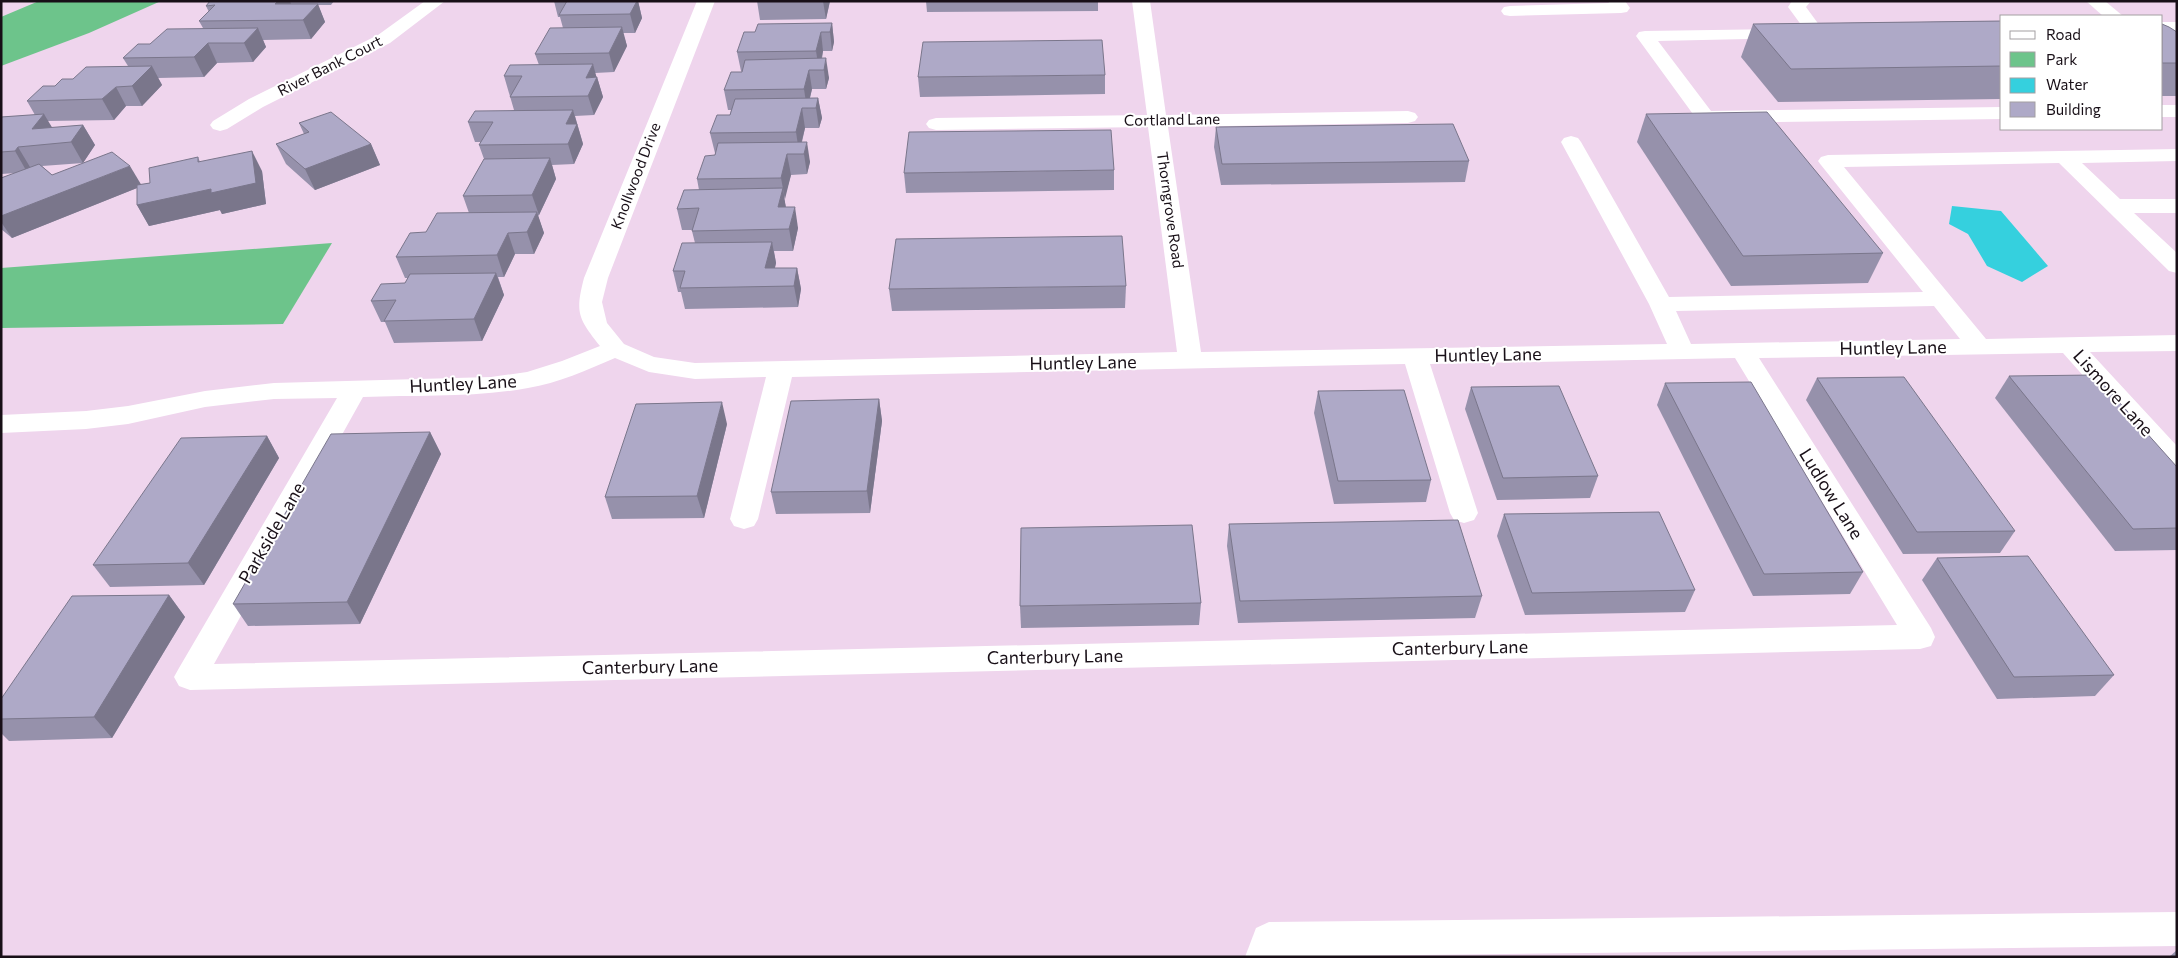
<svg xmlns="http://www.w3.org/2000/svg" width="2178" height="958" font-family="Commissioner,sans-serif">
<rect width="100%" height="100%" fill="#efd5ed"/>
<!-- green -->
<g fill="#6dc48b">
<path d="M39,1H161L89,33L1,66V17Z"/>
<path d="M332,243L283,324L1,328V268Z"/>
</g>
<!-- water -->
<path fill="#35d0de" d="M1952,206L2001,211L2048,266L2022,282L1987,266L1968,234L1949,224Z"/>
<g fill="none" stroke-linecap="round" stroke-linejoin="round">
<!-- minor -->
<g fill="#fff" fill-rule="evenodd">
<path d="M425,1H445L390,43L263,107L227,129L220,131L213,129L210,125L213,121L249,99L378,35Z"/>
<path d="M697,1H715L608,278L602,302L607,323L624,344L654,357L695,363L1177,352L1148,127L936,130L929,128L926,124L929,120L936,118L1147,115L1132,1H1150L1166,115L1408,111L1415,113L1418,117L1415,121L1408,123L1168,127L1201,352L1667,344L1649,304L1561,142L1564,138L1571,136L1578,138L1581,142L1669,297L1923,292L1821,165L1818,161L1821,157L1828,155L2177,149V161L2082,163L2120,199H2177V213H2134L2177,253V273L2169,271L2059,163L1844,167L1986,339L2177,335V351L2090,352L2177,446V472L2167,470L2063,353L1759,358L1931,628L1935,637L1931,646L1920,649L190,690L179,686L174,677L179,668L337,398L274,399L205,407L128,424L86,429L1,433V415L86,411L128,406L205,391L274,383L491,377L527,372L562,361L600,346C578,318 575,313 584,278ZM1934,306L1960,339L1691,344L1676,311ZM615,358L649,372L695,379L766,377L730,519L734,526L744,529L754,526L758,519L792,377L1405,364L1450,513L1454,520L1464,523L1474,520L1478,513L1430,364L1735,358L1897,625L214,664L363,397C418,395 474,398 528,388C558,383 587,370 615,358Z"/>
<path d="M1608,1H1625L1630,8L1627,12L1621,13L1510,16L1504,15L1501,11L1504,7L1510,6L1609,3Z"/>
<path d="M1792,1H1811L1806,7L1825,33L1822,37L1816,38L1810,37L1788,7Z"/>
<path d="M2086,1H2105L2123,16H2103Z"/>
<rect x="2162" y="22" width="15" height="10"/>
<path d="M1785,29L1791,30L1794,34L1791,38L1658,41L1711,111L2002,107V119L1705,123L1698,121L1636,36L1639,32L1645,31Z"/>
<rect x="2162" y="105" width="15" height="12"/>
<path d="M2177,912V946L1245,957L1256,928L1269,922Z"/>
</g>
</g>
<!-- wall -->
<g fill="#9691ab">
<path d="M210,1H334L331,5H318L325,22L311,39L263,40L266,47L253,62L217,63L204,77L158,78L162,85L142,106H126L114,120L47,121L52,128L83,125L95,145L83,163L42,166L52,175L141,185L150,183L198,157L200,162L262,171L266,204L222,214L220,210L149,226L137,205V188L12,238L1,229V178L17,173L1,174V117L35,115L27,101L55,86L73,79L128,66L123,58L150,44L203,28L199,21L209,12L206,6Z"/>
<path d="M554,1H638L642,18L635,33H623L627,46L614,72L595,73L596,77H597L603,97L594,115L575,116L583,144L574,164L552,165L556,179L539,215L538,216L544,233L534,254H515L504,277H498L504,295L482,341L394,343L385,322H381L371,301L405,283L408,278H405L396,257L426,232L469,213L463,196L484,159L479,145L481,142H475L468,122L514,110L504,76L539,65L535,54L563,28L560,17H558Z"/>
<path d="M757,1H830L826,19L760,20Z"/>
<path d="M926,1H1098V11L927,12Z"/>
<path d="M2002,21V99L1778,102L1741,57L1753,24Z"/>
<path d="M832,23L834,42L832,51H823L822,59L829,78L826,89H812L810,98H818L822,118L819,128H805L802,142L810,162L807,174L791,175L784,199L786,207L798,228L793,251H774L776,263L775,268H797L801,289L798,307L685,309L681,292H678L673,271L695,243L692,231V230H682L677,209L699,190L697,179L715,155V153L710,133L730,115L731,110H728L724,90L742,71H741L737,52L755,32Z"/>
<path d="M2162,24L2177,32V96H2162Z"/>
<path d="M1105,75V94L920,97L918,77Z"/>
<path d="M1646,114L1883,253L1868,283L1731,286L1637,142Z"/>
<path d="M299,123L371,144L380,165L315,190L286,164L276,144L304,134Z"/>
<path d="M1216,127L1469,161L1465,182L1221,185L1214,147Z"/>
<path d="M1114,170V190L906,193L904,173Z"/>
<path d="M1126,286L1125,308L892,311L889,289Z"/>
<path d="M2009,376L2177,467V550L2115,551L1995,398Z"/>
<path d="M1817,378L2015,531L2000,553L1903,554L1806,400Z"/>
<path d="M1665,383L1863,572L1850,594L1753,596L1657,405Z"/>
<path d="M1471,387L1598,476L1590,498L1497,500L1465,409Z"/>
<path d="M1318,391L1431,480L1426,502L1334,504L1314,413Z"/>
<path d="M879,399L882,421L870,513L776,514L771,492Z"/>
<path d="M727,424L704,518L612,519L605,497Z"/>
<path d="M430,432L441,454L360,624L248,626L233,604Z"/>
<path d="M267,436L279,458L204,585L110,587L93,565Z"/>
<path d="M1504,514L1695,590L1685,612L1525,615L1497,536Z"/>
<path d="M1229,524L1482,596L1475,618L1238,623L1227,546Z"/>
<path d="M1937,558L2114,675L2095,696L1997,699L1922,580Z"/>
<path d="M169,595L185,617L112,738L9,741L1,733V699Z"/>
<path d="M1201,603L1199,625L1021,628L1020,606Z"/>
<path d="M2177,950V957H2169Z"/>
</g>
<!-- shaded-wall -->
<g fill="#7a768b">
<path d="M278,1H290L294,12L275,4Z"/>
<path d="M637,1H638L642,18L635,33L630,14Z"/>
<path d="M823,1H830L826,19Z"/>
<path d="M318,4L325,22L311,39L303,20Z"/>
<path d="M832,23L834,42L832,51L830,32Z"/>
<path d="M622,27L627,46L614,72L609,53Z"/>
<path d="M258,28L266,47L253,62L244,43Z"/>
<path d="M821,32L823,51L819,70L816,51Z"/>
<path d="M208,43L217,63L204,77L194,57Z"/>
<path d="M826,58L829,78L826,89L824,70Z"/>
<path d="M593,64L597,79V77L603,97L594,115L588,96L586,78Z"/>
<path d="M152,66L162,85L142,106L132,86Z"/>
<path d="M809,70L812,89L807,109L804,89Z"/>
<path d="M116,87L126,106L114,120L102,99Z"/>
<path d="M818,98L822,118L819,128L816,108Z"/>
<path d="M802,108L805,128L799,152L796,132Z"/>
<path d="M573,110L583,144L574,164L568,144L566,124Z"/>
<path d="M44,114L56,134L32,129Z"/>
<path d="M83,125L95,145L83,163L71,142Z"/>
<path d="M807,142L810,162L807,174L804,154Z"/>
<path d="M371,144L380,165L315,190L305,169Z"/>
<path d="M18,147L30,167L27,172L15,151Z"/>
<path d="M252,151L262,171L266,204L222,214L220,210L149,226L137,205L211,189Z"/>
<path d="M787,154L791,175L785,199L781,178Z"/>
<path d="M550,158L556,179L539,215L532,195Z"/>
<path d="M130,166L142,186L12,238L1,222V216Z"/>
<path d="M783,188L786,209L778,207Z"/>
<path d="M795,207L798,228L793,251L789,229Z"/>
<path d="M537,212L544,233L534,254L527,232Z"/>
<path d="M508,233L515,254L504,277L497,255Z"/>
<path d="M772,242L776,263L770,286L765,268Z"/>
<path d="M797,268L801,289L798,307L794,286Z"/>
<path d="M496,273L504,295L482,341L474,319Z"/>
<path d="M879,399L882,421L870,513L867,491Z"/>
<path d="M722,402L727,424L704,518L697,496Z"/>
<path d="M430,432L441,454L360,624L347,602Z"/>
<path d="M267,436L279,458L204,585L188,563Z"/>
<path d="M169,595L185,617L112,738L94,717Z"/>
</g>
<!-- building -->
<g fill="#aea9c7" stroke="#7a768b">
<path d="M210,1H278L275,4H318L303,20L199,21L215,5L206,6Z"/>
<path d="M567,1H637L630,14L559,15Z"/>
<path d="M2002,21V66L1791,69L1753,24Z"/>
<path d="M832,23L830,32H821L816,51L737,52L744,32H755L758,24Z"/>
<path d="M2162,24L2169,27L2177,32V63H2162Z"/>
<path d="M622,27L609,53L535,54L550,28Z"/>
<path d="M258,28L244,43H208L194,57L123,58L138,44H150L167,29Z"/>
<path d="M1102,40L1105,75L918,77L923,42Z"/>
<path d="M826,58L824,70H809L804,89L724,90L731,72H742L745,60Z"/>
<path d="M593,64L586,78L597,77L588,96L510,97L522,76H504L510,65Z"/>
<path d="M152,66L132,86L116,87L102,99L27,101L43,86H55L62,79H73L86,67Z"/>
<path d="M818,98L816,108H802L796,132L710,133L717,115H730L735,99Z"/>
<path d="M573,110L566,124H577L568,144L479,145L493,122H468L475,111Z"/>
<path d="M331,112L371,144L305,169L276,144L309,132L299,123Z"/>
<path d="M1767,112L1883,253L1743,256L1646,114Z"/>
<path d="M44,114L32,129L83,125L71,142L18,147L15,151L1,152V117Z"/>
<path d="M1453,124L1469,161L1222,164L1216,127Z"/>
<path d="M1111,130L1114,170L904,173L909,132Z"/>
<path d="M807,142L804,154H787L781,178L697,179L705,156L715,155L718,143Z"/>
<path d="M252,151L256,183L211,193V189L137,205V185L150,183L149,168L198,157V162Z"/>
<path d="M112,152L130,166L1,216V178L39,164L52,175Z"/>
<path d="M550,158L532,195L463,196L484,159Z"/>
<path d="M783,188L778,207H795L789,229L692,231L699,208L677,209L684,190Z"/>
<path d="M537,212L527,232L508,233L497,255L396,257L410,233L426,232L437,213Z"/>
<path d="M1122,236L1126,286L889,289L896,239Z"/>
<path d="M772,242L765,268H797L794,286L680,288L685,271H673L682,243Z"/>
<path d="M496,273L474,319L384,321L396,300L371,301L381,284L405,283L410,274Z"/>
<path d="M2095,375L2177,467V528L2133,529L2009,376Z"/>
<path d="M1904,377L2015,531L1917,532L1817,378Z"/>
<path d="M1751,382L1863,572L1764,574L1665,383Z"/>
<path d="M1559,386L1598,476L1503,478L1471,387Z"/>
<path d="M1404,390L1431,480L1338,481L1318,391Z"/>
<path d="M879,399L867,491L771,492L791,401Z"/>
<path d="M722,402L697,496L605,497L636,404Z"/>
<path d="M430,432L347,602L233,604L331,434Z"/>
<path d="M267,436L188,563L93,565L181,438Z"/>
<path d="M1659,512L1695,590L1532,593L1504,514Z"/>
<path d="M1458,520L1482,596L1240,601L1229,524Z"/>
<path d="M1192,525L1201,603L1020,606L1021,528Z"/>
<path d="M2028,556L2114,675L2014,677L1937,558Z"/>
<path d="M169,595L94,717L1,719V699L72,596Z"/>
</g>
<g text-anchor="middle" stroke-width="4" stroke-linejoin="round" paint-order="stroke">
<!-- far-street labels -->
<g font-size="15" fill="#180f17" stroke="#fff">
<text transform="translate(330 66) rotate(-27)" y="5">River Bank Court</text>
<text transform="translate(1172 120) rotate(-1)" y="5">Cortland Lane</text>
<text transform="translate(636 176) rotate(-69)" y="5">Knollwood Drive</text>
<text transform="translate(1170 210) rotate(82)" y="5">Thorngrove Road</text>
</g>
<!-- street labels -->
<g font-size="18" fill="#180f17" stroke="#fff">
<text transform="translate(1893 348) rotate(-1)" y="6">Huntley Lane</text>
<text transform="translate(1488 355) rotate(-1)" y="6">Huntley Lane</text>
<text transform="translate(1083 363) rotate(-1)" y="6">Huntley Lane</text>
<text transform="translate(463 384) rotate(-3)" y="6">Huntley Lane</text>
<text transform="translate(2113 393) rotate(48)" y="6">Lismore Lane</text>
<text transform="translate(1831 494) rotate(58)" y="6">Ludlow Lane</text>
<text transform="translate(272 533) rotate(-60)" y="6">Parkside Lane</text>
<text transform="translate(1460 648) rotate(-1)" y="6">Canterbury Lane</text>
<text transform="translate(1055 657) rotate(-1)" y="6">Canterbury Lane</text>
<text transform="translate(650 667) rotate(-1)" y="6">Canterbury Lane</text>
</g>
</g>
<!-- border -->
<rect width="2178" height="958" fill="none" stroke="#180f17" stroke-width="5"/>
<!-- legend -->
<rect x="2000" y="15" width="162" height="115" fill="#ffffff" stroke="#a39fa2"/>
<rect x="2010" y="31" width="25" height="8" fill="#ffffff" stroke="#a39fa2"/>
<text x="2046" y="40" font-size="15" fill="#180f17">Road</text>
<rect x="2010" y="52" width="25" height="15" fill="#6dc48b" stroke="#a39fa2"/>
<text x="2046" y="65" font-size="15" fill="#180f17">Park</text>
<rect x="2010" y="78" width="25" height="15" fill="#35d0de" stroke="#a39fa2"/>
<text x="2046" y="90" font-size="15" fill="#180f17">Water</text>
<rect x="2010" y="102" width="25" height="15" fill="#aea9c7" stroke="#a39fa2"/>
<text x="2046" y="115" font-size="15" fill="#180f17">Building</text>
</svg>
